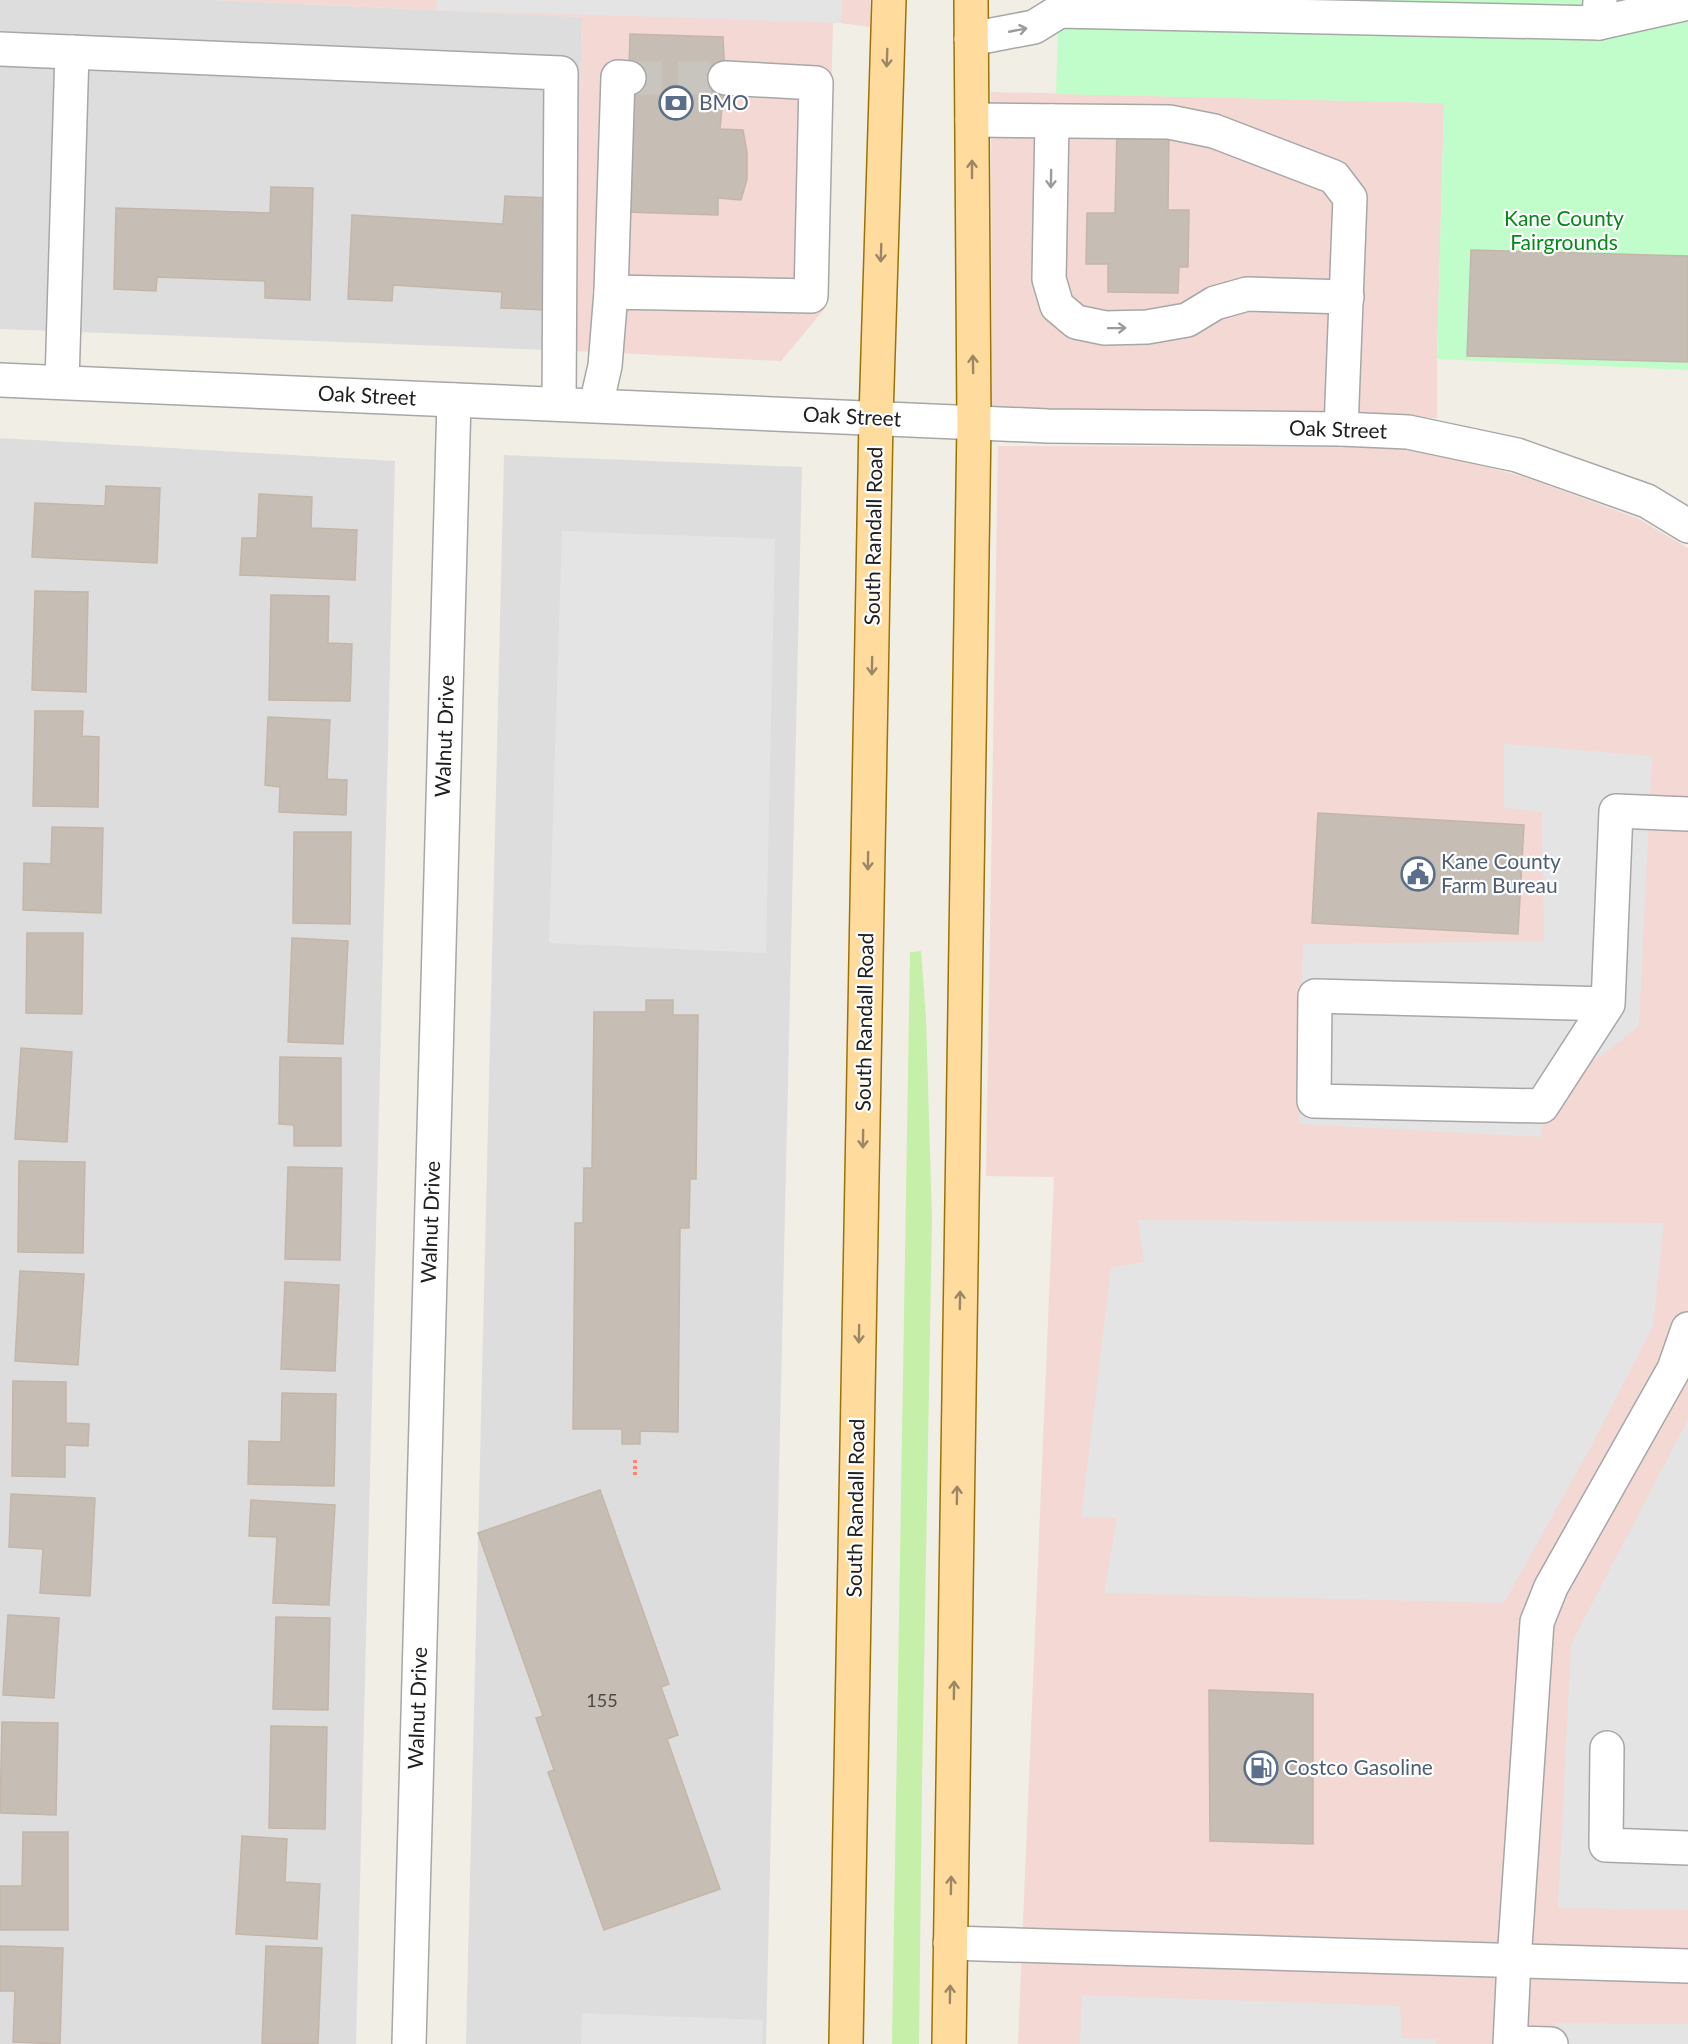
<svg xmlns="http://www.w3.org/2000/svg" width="1688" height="2044" font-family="Lato,sans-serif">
<rect width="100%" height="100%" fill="#f1eee6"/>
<!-- residential -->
<g fill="#dedddd">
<path d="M0,0H216L582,17L574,351L0,329Z"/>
<path d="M0,438L395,461L356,2044H0Z"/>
<path d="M504,455L802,467L766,2044H466Z"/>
</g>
<!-- commercial -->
<g fill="#f3d8d4">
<path d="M216,0H870V27L833,22L826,307L781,361L574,351L582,17Z"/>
<path d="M991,92L1444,103L1437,359V418L992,408Z"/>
<path d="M998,446L1410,447L1525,477L1637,518L1688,548V2044H1018L1054,1177L986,1176Z"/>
</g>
<!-- grass -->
<path fill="#c6efa9" d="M921,951L926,1018L932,1219L922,1782L919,2044H892L910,952Z"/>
<!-- park -->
<path fill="#c1fdca" d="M1059,0H1688V370L1437,359L1444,103L1056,94Z"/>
<!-- parking -->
<g fill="#e4e4e4">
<path d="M437,0H842L841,23L436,10Z"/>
<path d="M562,531L775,539L766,953L549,943Z"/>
<path d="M1504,744L1652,756L1639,1026L1601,1056L1558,1072L1543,1075L1541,1137L1299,1124L1303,944L1544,941L1542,812L1504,808Z"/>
<path d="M1138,1220L1664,1223L1653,1326L1592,1445L1504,1603L1104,1593L1117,1518L1081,1517L1111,1268L1144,1262Z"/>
<path d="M1688,1419V1910L1558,1908L1571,1644Z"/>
<path d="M1082,1995L1400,2006L1402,2038L1437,2039L1436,2044H1080Z"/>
<path d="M582,2013L763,2020L762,2044H581Z"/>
<path d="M1555,2023L1688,2024V2044H1555Z"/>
</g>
<!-- building -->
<g fill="#c6beb5" stroke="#c4b6a7" stroke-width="1.5">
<path d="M630,34L723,37L725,78L720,129L743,130L747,152V179L741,200L718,198V215L625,212Z"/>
<path d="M1117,130L1169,131L1168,210H1189L1188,267H1179L1178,293L1108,292V264H1086L1087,213H1115Z"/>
<path d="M271,187L313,188L310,300L265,298V281L157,277L156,291L114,289L116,208L270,213Z"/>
<path d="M505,196L552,198L546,310L501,308L502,292L393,285L392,301L348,299L352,215L503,224Z"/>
<path d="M1471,250L1688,256V362L1467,356Z"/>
<path d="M106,486L160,488L157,563L32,557L35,503L105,506Z"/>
<path d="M259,494L312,497L311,528L357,530L355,580L240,575L242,538H257Z"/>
<path d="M35,591L88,592L86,692L32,690Z"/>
<path d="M271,595L329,596L328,643L352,644L350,701L269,700Z"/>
<path d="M35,711H83L82,736L99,737L98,807L33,806Z"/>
<path d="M268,717L330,720L327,779L347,780L346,815L279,812L280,787L265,785Z"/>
<path d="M1318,813L1524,825L1518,934L1312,923Z"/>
<path d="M52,827L103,828L101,913L23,910L24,863L51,864Z"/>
<path d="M294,832H351L350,924L293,923Z"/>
<path d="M27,933H83L82,1014L26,1013Z"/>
<path d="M292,938L348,941L343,1044L288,1042Z"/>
<path d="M646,1000H673V1015H698L696,1179H690L689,1228H680L678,1432L640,1431V1444H622V1429H573L575,1223H583L584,1168H592L594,1012H646Z"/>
<path d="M21,1048L72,1052L67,1142L15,1139Z"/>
<path d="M280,1057L341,1058V1146H294V1125L279,1124Z"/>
<path d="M19,1161L85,1162L83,1253L18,1252Z"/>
<path d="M288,1167L342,1168L340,1260L285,1259Z"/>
<path d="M20,1271L84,1274L78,1365L15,1361Z"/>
<path d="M285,1282L339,1285L335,1371L281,1369Z"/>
<path d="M13,1381L66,1382V1423L89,1424L88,1446L65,1445V1477L12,1476Z"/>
<path d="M282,1393L336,1394L334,1486L248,1484L249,1441L281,1442Z"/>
<path d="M600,1490L669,1684L661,1687L678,1735L667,1739L720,1889L604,1930L548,1772L554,1770L536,1718L543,1716L478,1533Z"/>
<path d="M11,1494L95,1498L90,1596L40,1593L43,1549L9,1547Z"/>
<path d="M251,1500L335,1505L329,1605L273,1603L277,1537L249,1536Z"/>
<path d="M8,1615L59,1618L54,1698L3,1695Z"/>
<path d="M276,1617L330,1618L328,1710L273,1709Z"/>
<path d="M1209,1690L1313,1694V1844L1210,1841Z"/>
<path d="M2,1722L58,1723L56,1815L0,1813Z"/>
<path d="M271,1726L327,1727L325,1829L269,1828Z"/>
<path d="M23,1832H68V1930H0V1886H22Z"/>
<path d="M242,1836L287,1839L285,1882L320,1884L317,1939L236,1934Z"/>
<path d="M0,1946L63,1948L60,2044L13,2042L15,1991H0Z"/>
<path d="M266,1946L322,1948L318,2044H262Z"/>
</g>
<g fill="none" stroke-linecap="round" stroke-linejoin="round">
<!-- minor-tunnel -->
<path stroke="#c7c5be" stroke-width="33" stroke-dasharray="33 16" stroke-linecap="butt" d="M629,78H725"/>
<defs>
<g id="minor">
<path d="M1599,23L1688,3"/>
<path d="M971,39L1034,27L1060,11L1599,23L1600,0"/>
<path d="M0,49L561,73L559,404"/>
<path d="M972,120L1169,122L1214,131L1334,177L1350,198L1341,429"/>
<path d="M1052,121L1049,279L1057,306L1076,322L1105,328L1147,327L1187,320L1215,303L1247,294L1347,297"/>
<path d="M611,292L618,77L629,78"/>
<path d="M0,380L1048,426L1341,429L1408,432L1517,455L1647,501L1688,526"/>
<path d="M62,382L72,52"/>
<path d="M596,405L605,366L611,292L811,296L816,83L725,78"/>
<path d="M1608,1004L1542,1106L1314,1101L1315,996L1608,1004L1616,811L1688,814"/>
<path d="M1607,1748L1606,1845L1688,1848"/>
<path d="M950,1943L1688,1966"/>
<path d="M1511,2043L1551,2044"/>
<path d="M409,2044L454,400"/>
<path d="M1510,2044L1514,1961L1537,1622L1551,1587L1674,1369L1688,1329"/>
</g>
<g id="major">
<path d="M846,2044L876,418L889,0"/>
<path d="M949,2044L974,423L971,0"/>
</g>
</defs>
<!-- minor casing -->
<use href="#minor" stroke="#a7a7a7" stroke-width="36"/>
<!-- major casing -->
<use href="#major" stroke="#9c7300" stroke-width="36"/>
<!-- path -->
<path stroke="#ff8369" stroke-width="4" stroke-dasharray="3 3" stroke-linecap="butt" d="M635,1475V1457"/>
<!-- minor -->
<use href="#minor" stroke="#fff" stroke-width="33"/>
<!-- major -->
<use href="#major" stroke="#ffdb9d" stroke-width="33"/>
</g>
<!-- one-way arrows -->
<defs><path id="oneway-shaft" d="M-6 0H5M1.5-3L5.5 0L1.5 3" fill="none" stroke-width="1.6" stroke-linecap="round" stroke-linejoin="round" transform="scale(1.5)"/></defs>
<g stroke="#9b9b9b">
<use href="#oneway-shaft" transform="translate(1018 30) rotate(-11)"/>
<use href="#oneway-shaft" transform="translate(1051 179) rotate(91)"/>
<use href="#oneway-shaft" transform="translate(1117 328) rotate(-1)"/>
</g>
<g stroke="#9b8765">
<use href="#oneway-shaft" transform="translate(887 58) rotate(92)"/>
<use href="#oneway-shaft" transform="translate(972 169) rotate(-90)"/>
<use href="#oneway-shaft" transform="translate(881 253) rotate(92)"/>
<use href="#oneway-shaft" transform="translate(973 364) rotate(-91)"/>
<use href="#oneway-shaft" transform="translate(872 666) rotate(91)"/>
<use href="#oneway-shaft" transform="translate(868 861) rotate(91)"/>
<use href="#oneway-shaft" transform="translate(863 1139) rotate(91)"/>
<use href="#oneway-shaft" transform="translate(960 1300) rotate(-89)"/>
<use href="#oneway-shaft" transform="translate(859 1334) rotate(91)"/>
<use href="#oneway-shaft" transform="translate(957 1495) rotate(-89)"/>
<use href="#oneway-shaft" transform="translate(954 1690) rotate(-89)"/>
<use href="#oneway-shaft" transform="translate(951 1885) rotate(-89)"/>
<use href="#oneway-shaft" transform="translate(950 1994) rotate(-89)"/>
</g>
<!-- icons -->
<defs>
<symbol id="bank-ring" viewBox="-11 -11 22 22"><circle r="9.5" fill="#fff" stroke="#5c6f8a" stroke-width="1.5"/><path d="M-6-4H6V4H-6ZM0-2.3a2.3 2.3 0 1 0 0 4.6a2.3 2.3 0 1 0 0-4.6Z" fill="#5c6f8a"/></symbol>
<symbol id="civic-ring" viewBox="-11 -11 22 22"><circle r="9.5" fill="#fff" stroke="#5c6f8a" stroke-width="1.5"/><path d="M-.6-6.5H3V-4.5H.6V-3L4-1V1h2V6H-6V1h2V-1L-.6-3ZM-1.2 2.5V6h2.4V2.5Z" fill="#5c6f8a"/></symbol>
<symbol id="fuel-ring" viewBox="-11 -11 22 22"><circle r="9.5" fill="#fff" stroke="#5c6f8a" stroke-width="1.5"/><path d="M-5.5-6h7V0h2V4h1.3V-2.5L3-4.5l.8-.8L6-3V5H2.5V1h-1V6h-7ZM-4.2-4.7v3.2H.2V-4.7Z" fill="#5c6f8a"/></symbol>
</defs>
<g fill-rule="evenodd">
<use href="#bank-ring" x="657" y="84" width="38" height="38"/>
<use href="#civic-ring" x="1399" y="855" width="38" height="38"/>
<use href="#fuel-ring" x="1242" y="1749" width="38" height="38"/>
</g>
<g text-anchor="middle" stroke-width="4.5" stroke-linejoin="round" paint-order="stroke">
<!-- number labels -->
<g font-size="18" fill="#4a4845">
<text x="602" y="1707">155</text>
</g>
<!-- service labels -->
<g font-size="21" fill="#4e5e75" stroke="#fff" text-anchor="start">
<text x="699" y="110">BMO</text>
<text x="1441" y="869">Kane County<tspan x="1441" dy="24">Farm Bureau</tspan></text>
<text x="1284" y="1775">Costco Gasoline</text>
</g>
<!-- park labels -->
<g font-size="21" fill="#038917" stroke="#fff">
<text x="1564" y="226">Kane County<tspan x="1564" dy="24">Fairgrounds</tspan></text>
</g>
<!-- street labels -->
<g font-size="21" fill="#202020" stroke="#fff">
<text transform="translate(367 396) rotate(3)" y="7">Oak Street</text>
<text transform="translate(852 417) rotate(3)" y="7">Oak Street</text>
<text transform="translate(1338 430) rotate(2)" y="7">Oak Street</text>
<text transform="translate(874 536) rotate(-89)" y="7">South Randall Road</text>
<text transform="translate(445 736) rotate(-88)" y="7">Walnut Drive</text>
<text transform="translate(865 1022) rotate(-89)" y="7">South Randall Road</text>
<text transform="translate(431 1222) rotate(-88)" y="7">Walnut Drive</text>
<text transform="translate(856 1508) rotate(-89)" y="7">South Randall Road</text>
<text transform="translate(418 1708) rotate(-88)" y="7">Walnut Drive</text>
</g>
</g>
</svg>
